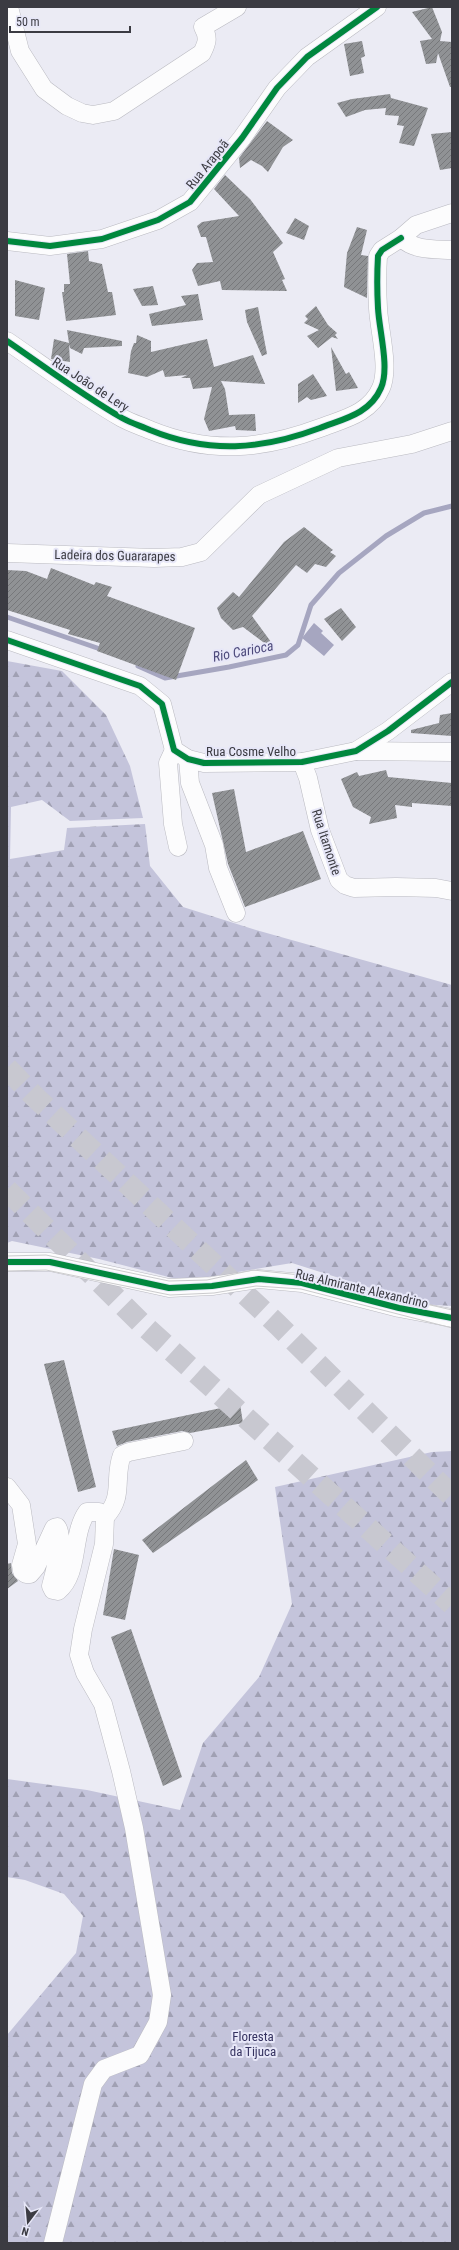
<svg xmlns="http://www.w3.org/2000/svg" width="459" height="2250" font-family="'Roboto Condensed',sans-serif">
<defs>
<pattern id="forest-firs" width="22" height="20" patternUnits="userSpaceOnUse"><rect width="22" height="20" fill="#c4c4db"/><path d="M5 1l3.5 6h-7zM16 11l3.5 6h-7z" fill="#a0a0b3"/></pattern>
<pattern id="building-hatch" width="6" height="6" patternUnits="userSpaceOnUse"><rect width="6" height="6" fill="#909295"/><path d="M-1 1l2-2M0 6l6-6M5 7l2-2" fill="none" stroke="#77787b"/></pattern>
</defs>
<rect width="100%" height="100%" fill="#ebebf4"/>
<!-- forest -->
<g fill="url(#forest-firs)">
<path d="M7,661L62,671L106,715L130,766L143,818L70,821L42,800L11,807L10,859L64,850L67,828L145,824L150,866L183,907L256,930L452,985V1306L421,1304L292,1263L184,1281L99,1259L12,1241L7,1243Z"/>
<path d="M452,1451V2243H7V2035L76,1953L83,1916L64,1894L25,1880L7,1877V1779L87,1790L180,1810L203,1743L259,1677L292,1604L275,1487L432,1452Z"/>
</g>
<!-- water -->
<path fill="#a6a6c0" d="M314,623L323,631L321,633L334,645L324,656L302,638Z"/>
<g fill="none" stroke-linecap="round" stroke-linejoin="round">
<!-- stream -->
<g stroke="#a6a6c0" stroke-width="5">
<path d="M7,617L103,650"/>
<path d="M138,666L165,678L229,667L286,655L298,645L311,605L339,573L386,536L424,513L452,506"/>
</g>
</g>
<!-- building -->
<g fill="url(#building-hatch)">
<path d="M432,7L442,32L440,41L452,42V87H450L438,53L436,63L426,64L420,41L432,39L412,12Z"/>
<path d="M362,41L365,56L361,58L364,73L350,76L344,44Z"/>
<path d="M390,94L391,98L428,108L414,146L399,143L404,126L397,125L399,116L385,115L386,108L365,110L346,117L337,103L352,99Z"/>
<path d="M267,121L293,140L283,147L268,172L262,166L251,160L240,168L239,158Z"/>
<path d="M452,132V168L440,170L431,134Z"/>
<path d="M225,175L250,199L283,243L273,252L285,279L282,280L287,291L222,290L220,281L198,286L192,270L197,263L213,262L206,237H201L197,226L202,222L239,216L214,189Z"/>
<path d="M295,218L309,226L304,240L286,233Z"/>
<path d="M357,227L367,230L361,255L368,256L367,298L344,287L347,253Z"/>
<path d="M88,251L89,261L102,264L108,292H112L116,315L66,321L62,292H64V284H70L67,254Z"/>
<path d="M15,280L45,288L39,320L15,316Z"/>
<path d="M153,286L158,305L142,306L133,289Z"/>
<path d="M198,294L203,320L152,326L149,314L186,305L181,296Z"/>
<path d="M316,306L328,325L337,333L335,335L338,339L332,337L318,348L307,336L319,330L304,323L308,319L305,316Z"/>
<path d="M258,307L267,354L262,356L247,322L245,310Z"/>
<path d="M67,330L122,341V346L84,348L82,354L70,348L69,344L70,362L51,359L54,339L69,343Z"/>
<path d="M137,335L151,341V352L207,339L214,367L253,355L265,384L221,381L225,389L229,415L255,414L256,431L236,430L235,426L209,431L204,419L212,387L193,389L190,378H181L187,375L165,377L163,370L147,377L128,373L131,351L134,343H136Z"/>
<path d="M331,347L346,374L349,372L358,388L336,391Z"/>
<path d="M313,374L327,396L311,400L307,397L298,403V384Z"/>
<path d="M304,527L333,550L330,552L336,556L326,567L315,564L307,573L296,565L252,616L274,646L271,648L243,627L233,630L221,618L217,608L233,592L239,597L284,542Z"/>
<path d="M51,568L94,585L96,582L112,587L107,596L195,628L176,680L97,651L100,643L68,634L70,630L7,610V570L26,571L47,579Z"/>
<path d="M341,608L356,627L342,641L324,619Z"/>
<path d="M452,713V736L411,733V730L439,723L440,715Z"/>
<path d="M386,770L388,777L452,783V806L412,803V807L395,805L397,818L369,824L371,817L353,807L341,779L357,772L359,776Z"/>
<path d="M234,789L246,852L303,831L321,879L245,907L228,864L212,793Z"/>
<path d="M64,1360L96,1487L78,1492L44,1364Z"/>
<path d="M240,1404L243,1423L190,1433L182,1431L127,1442L117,1446L112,1431Z"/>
<path d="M246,1460L258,1480L153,1553L142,1540Z"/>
<path d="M114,1549L139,1555L125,1620L103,1615Z"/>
<path d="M11,1563L12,1573L18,1581L7,1589V1564Z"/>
<path d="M131,1629L182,1777L163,1786L111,1637Z"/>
</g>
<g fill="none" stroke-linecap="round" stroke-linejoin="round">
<!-- highway-tunnel -->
<g stroke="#c8c8d0" stroke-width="22" stroke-dasharray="22 11" stroke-linecap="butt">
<path d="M7,1068L35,1097L278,1325L452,1496"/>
<path d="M7,1190L141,1323L452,1604"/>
</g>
<defs>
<g id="minor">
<path d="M9,7L20,51L44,89L67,106L82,113L93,115L114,111L202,53C207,43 209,38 203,27L237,7"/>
<path d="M452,213L416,225L401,238C416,251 433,249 452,250"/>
<path d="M7,241L50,246L102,239L158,220L190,202L242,138L277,88L307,57L377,7"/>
<path d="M7,341C45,367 82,395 122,418C131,423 141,426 150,430C209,454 261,450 320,428C343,419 370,414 381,388C390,368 379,330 378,308C377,291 377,273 378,256L382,250L401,238"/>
<path d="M7,553L154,558L182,557L201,552L259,495L338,458L412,444L452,431"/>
<path d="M7,640L140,686L162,704L174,750L188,759L204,763L302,762L356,751L388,731L452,682"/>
<path d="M174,750L168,763L173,824L178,847"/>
<path d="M356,751L452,752"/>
<path d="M188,759L190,783L214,845L218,868L236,913"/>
<path d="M302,762L308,778L320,830L339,880L345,885L354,888L396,887L436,888L452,891"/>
<path d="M7,1262H50L169,1288L212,1286L259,1279L302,1283L399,1308L452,1318"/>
<path d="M7,1487L21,1505L27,1544L21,1565L22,1571L26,1574H30L36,1567L54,1528L57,1527C65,1537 54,1574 51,1586L53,1590L58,1591C80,1573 71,1534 87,1512H99L105,1517L104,1544L83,1629L79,1655L85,1673L103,1704L121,1771L134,1828L162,1995L158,2022L140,2055L104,2069L93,2084L53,2243"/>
<path d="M105,1517C125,1496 113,1479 122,1455L129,1452L184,1441"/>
</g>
</defs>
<!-- minor casing -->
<use href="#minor" stroke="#babac1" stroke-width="19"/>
<!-- minor -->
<use href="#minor" stroke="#fcfcfd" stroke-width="18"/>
<!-- tram -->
<g stroke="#cbcbcd" stroke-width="1">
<path d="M7,1256L46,1255L169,1281L207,1280L253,1270L300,1275L452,1310"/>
<path d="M7,1271L46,1270L170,1295L214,1293L256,1286L301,1289L452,1328"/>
</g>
<defs>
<g id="cycleway">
<path d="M7,241L50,246L102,239L158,220L190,202L242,138L277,88L307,57L377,7"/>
<path d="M7,341C45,367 82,395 122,418C131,423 141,426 150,430C209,454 261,450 320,428C343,419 370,414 381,388C390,368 379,330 378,308C377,291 377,273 378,256L382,250L401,238"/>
<path d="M7,640L140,686L162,704L174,750L188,759L204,763L302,762L356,751L388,731L452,682"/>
<path d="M7,1262H50L169,1288L212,1286L259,1279L302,1283L399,1308L452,1318"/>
</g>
</defs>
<!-- cycleway casing -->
<use href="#cycleway" stroke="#e7e7f8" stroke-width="8"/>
<!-- cycleway -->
<use href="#cycleway" stroke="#00873e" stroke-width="6"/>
</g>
<g text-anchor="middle" stroke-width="4" stroke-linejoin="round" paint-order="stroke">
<!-- street labels -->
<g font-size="13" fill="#3b3b42" stroke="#e7e7f8">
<text transform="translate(207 164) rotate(-51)" y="5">Rua Arapoã</text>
<text transform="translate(91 384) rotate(33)" y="5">Rua João de Lery</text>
<text transform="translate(115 555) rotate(1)" y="5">Ladeira dos Guararapes</text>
<text x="251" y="756">Rua Cosme Velho</text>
<text transform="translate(327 842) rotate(72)" y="5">Rua Itamonte</text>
<text transform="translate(362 1288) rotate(13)" y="5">Rua Almirante Alexandrino</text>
</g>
<!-- park labels -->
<g font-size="13" fill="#363361" stroke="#e7e7f8">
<text x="253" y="2041">Floresta<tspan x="253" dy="15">da Tijuca</tspan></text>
</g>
<!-- water labels -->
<g font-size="14" font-style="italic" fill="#4d4a7b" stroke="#e7e7f8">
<text transform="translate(243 651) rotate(-11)" y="5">Rio Carioca</text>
</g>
</g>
<!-- border -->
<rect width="459" height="2250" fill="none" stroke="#3b3b42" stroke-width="16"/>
<!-- north arrow -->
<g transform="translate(28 2222) rotate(196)" stroke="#e7e7f8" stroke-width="3" paint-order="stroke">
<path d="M0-3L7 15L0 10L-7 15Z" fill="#3b3b42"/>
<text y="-6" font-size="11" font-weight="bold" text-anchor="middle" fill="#3b3b42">N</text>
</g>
<!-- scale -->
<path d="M10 26v6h120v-6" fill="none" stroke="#3b3b42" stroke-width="2"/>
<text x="16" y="26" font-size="12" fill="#3b3b42" stroke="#e7e7f8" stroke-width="3" paint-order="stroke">50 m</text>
</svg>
